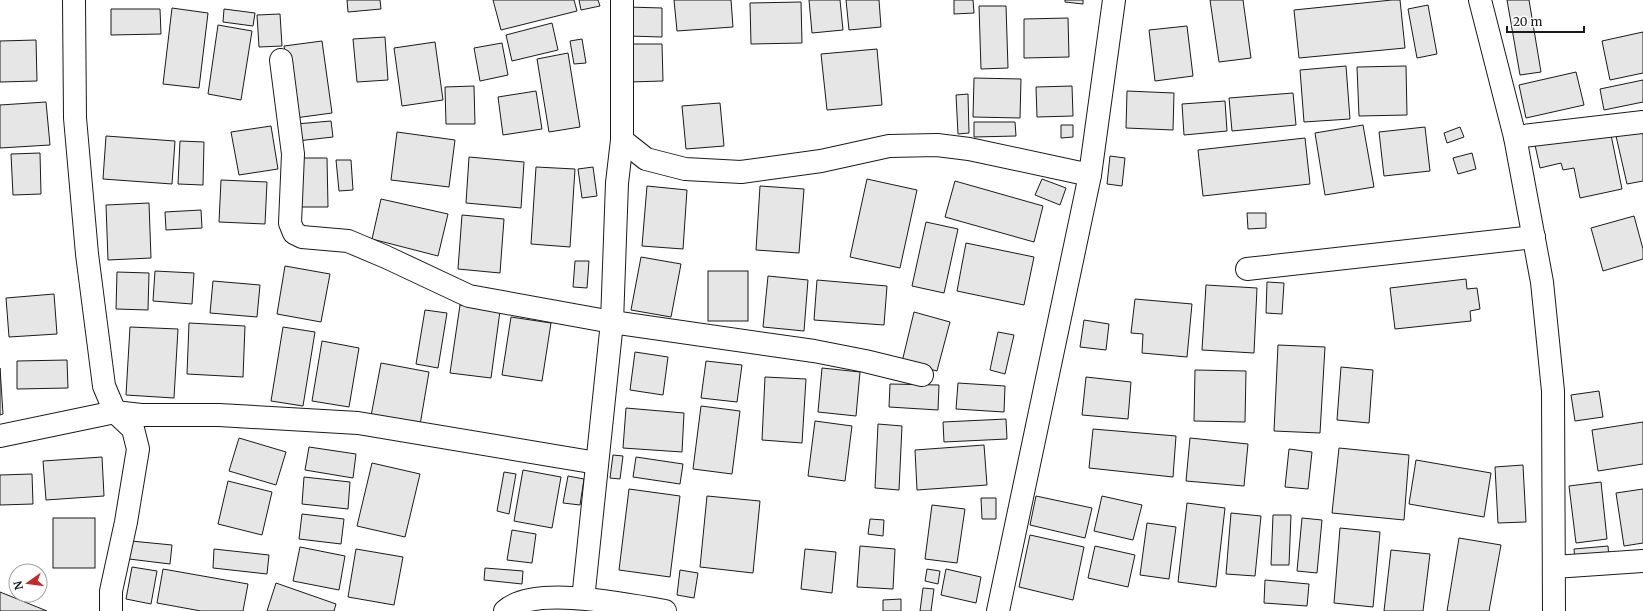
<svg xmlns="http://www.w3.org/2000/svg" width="1643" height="611" font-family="Merriweather,serif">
<rect width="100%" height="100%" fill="#fff"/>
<!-- building -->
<g fill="#e6e6e6" stroke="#1a1a1a">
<path d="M347,0H380L381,9L348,12Z"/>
<path d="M493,0H574L577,11L501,30Z"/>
<path d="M579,0H598L600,6L581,10Z"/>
<path d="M674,0H731L733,27L677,31Z"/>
<path d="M809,0H840L843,30L812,33Z"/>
<path d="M846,0H879L881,27L849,30Z"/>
<path d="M954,0H973L974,13L954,14Z"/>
<path d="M1065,0H1083V4L1065,2Z"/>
<path d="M1210,0H1243L1251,58L1219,62Z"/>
<path d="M1392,0H1400L1405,48L1299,58L1294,10Z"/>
<path d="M1507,0H1529L1541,72L1520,75Z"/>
<path d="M801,2L802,43L751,44L750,3Z"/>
<path d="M1428,5L1437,54L1417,58L1408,9Z"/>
<path d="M979,6H1006L1008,68L981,69Z"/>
<path d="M628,7L662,8V37L628,36Z"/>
<path d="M172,8L208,13L199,88L163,84Z"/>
<path d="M111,9H160L161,34L111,35Z"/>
<path d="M224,9L255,13L253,26L223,22Z"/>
<path d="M280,14L282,46L259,47L257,15Z"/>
<path d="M1068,18L1069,57L1024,58V19Z"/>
<path d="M552,23L558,50L512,61L506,35Z"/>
<path d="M218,25L252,31L241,100L208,94Z"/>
<path d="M1187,26L1193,76L1155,81L1149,30Z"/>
<path d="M1643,32V73L1610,80L1602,41Z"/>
<path d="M385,37L388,80L357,82L353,39Z"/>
<path d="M582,39L586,63L574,64L570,41Z"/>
<path d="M36,40L37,81L0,82V41Z"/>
<path d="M322,41L332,113L295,118L284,46Z"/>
<path d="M435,42L443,100L402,106L394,48Z"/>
<path d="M502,43L508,75L480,81L474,48Z"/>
<path d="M628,44H662L663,81L629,82Z"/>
<path d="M877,49L882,105L827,110L821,54Z"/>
<path d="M568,53L580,127L549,132L537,59Z"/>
<path d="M1346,66L1350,119L1304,122L1300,70Z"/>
<path d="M1406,66L1407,115L1359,116L1357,67Z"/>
<path d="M1576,72L1584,105L1526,118L1519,85Z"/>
<path d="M974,78L1021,79L1020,118L973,117Z"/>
<path d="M1643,80V102L1604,110L1600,89Z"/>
<path d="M474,86L475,124H446L445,87Z"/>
<path d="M1072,86L1073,116L1037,117L1036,87Z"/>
<path d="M536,91L542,129L503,135L498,97Z"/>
<path d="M1127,91L1174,93L1173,130L1126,128Z"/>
<path d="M1293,93L1296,125L1232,131L1229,98Z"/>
<path d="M968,94L969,133L958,134L956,95Z"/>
<path d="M1225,101L1227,131L1184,135L1182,104Z"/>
<path d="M46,102L50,145L0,148V105Z"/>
<path d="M720,103L724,146L686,149L682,106Z"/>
<path d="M331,121L333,137L297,141L296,124Z"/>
<path d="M974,122H1015L1016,136L974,137Z"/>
<path d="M1061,125H1073V137L1061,138Z"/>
<path d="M1363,125L1374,187L1325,195L1315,133Z"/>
<path d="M271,126L278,169L239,175L231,132Z"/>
<path d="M1425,127L1430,171L1384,176L1379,132Z"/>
<path d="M1460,127L1464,137L1447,143L1444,133Z"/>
<path d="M1610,130L1622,189L1580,198L1574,168L1563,170L1561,163L1540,168L1535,145Z"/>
<path d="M1643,131V181L1627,184L1616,136Z"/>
<path d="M397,132L455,140L449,187L391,180Z"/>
<path d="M106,136L175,141L172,184L103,179Z"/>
<path d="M1305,138L1310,184L1203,196L1198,150Z"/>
<path d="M180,141L204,142L203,185L178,184Z"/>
<path d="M40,153L41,194L13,195L11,154Z"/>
<path d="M1472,153L1476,169L1458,174L1453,158Z"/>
<path d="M1110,156L1125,158L1122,186L1107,184Z"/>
<path d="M469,157L524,162L521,208L466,203Z"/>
<path d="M299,158H327L328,207H300Z"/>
<path d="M336,160H351L353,190L339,191Z"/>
<path d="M536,167L575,169L570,247L531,244Z"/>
<path d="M593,167L597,196L582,198L578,169Z"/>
<path d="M867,179L917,190L900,268L850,257Z"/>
<path d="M1042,179L1066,188L1060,205L1035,195Z"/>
<path d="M221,180L267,182L265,224L219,222Z"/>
<path d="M955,181L1043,206L1034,242L945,217Z"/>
<path d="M647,186L687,190L683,249L642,246Z"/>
<path d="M760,186L804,189L799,253L756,250Z"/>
<path d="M381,199L448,214L438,256L372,239Z"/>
<path d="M149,203L151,258L108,260L106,205Z"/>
<path d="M201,210L202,228L166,230L165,212Z"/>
<path d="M1247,213H1266V228L1248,229Z"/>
<path d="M462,215L504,219L500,273L458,269Z"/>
<path d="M1634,216L1643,249V259L1603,271L1591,228Z"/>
<path d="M926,222L958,229L944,293L912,286Z"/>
<path d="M966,243L1034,257L1024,305L957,291Z"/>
<path d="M641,257L681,264L671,317L631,310Z"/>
<path d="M575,261H589L587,288L573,287Z"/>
<path d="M285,266L330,274L321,322L277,314Z"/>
<path d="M155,271L194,273L192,304L153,301Z"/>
<rect x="708" y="271" width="40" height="50"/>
<path d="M117,272L149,273L148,310L116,309Z"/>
<path d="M768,276L808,280L804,331L763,327Z"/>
<path d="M1466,279L1467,289L1477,288L1480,309L1470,311L1471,321L1395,329L1390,288Z"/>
<path d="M817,280L887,286L884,325L814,320Z"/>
<path d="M213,281L260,285L257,317L210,313Z"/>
<path d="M1267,282L1284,283L1282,314L1266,313Z"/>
<path d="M1206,285L1257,288L1254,353L1202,350Z"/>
<path d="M54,294L57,334L9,337L6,298Z"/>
<path d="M1135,299L1192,304L1187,357L1142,353L1143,334L1131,333Z"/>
<path d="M460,305L500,311L491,378L450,373Z"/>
<path d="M425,310L447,313L438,368L416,364Z"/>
<path d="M914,312L950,322L937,371L902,362Z"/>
<path d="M511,317L551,323L542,381L502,375Z"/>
<path d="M1084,320L1109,324L1106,350L1080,347Z"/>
<path d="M189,323L245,326L243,377L187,374Z"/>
<path d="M130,327L178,329L174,398L126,395Z"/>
<path d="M283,327L315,332L303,406L271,401Z"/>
<path d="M998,332L1014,335L1005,374L990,370Z"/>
<path d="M322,341L359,348L349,407L312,401Z"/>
<path d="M1278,345L1325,347L1320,433L1274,431Z"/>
<path d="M635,352L668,357L663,395L630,390Z"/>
<path d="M67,360L68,388L17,389V361Z"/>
<path d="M706,361L742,365L737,402L701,398Z"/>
<path d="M381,363L429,372L420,425L371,416Z"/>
<path d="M1341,367L1373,370L1369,423L1337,420Z"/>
<path d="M0,368L3,414L0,415Z"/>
<path d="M822,368L860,372L856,416L818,412Z"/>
<path d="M1195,370L1246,371L1245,422L1194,421Z"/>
<path d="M765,377L806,379L802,443L762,440Z"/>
<path d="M1086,377L1131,382L1128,419L1082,415Z"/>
<path d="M958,383L1005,386L1004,412L956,409Z"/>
<path d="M890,384L939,385L938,410L889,407Z"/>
<path d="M1599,391L1603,417L1575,421L1571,395Z"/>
<path d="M701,406L740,411L732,474L693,469Z"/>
<path d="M626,408L684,413L682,452L623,448Z"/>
<path d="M1006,419L1007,439L944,442L943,422Z"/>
<path d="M815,421L852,426L845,481L808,476Z"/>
<path d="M1643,422V464L1598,471L1592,430Z"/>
<path d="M878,424L902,426L899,490L875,488Z"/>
<path d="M1093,429L1176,436L1173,477L1089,468Z"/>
<path d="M239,438L286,452L276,485L229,471Z"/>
<path d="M1190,438L1248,444L1244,486L1186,481Z"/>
<path d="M984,445L987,485L917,490L915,450Z"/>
<path d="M309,447L356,454L353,478L305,470Z"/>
<path d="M1339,448L1409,455L1404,520L1332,513Z"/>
<path d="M1289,449L1312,452L1308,489L1285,487Z"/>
<path d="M613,455L623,456L620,479L610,478Z"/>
<path d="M102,457L104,496L46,500L43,461Z"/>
<path d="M636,457L683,464L680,484L633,477Z"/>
<path d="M1416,460L1491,473L1484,517L1409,504Z"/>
<path d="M372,463L420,474L405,537L357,526Z"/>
<path d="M1523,465L1526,522L1498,523L1495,467Z"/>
<path d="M523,470L561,477L552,528L514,521Z"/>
<path d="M504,472L516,474L509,514L497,511Z"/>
<path d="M32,474L33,504L0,505V475Z"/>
<path d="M568,476L584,479L580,505L563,503Z"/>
<path d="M304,477L350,482L348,509L302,504Z"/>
<path d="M228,481L272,492L262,535L218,524Z"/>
<path d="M1601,482L1607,539L1576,543L1569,486Z"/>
<path d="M629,489L680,496L670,577L619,570Z"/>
<path d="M1643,489V543L1624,546L1616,493Z"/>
<path d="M707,496L760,501L753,573L700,567Z"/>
<path d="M1036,496L1092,508L1085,538L1030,525Z"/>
<path d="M1102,496L1142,505L1133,540L1094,531Z"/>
<path d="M981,498H996V519H982Z"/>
<path d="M1187,503L1225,508L1216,587L1178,582Z"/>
<path d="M932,505L965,509L957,563L925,559Z"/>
<path d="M1231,513L1261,516L1255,576L1226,574Z"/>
<path d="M302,514L344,519L341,544L299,539Z"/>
<path d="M1273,515H1291L1289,565H1271Z"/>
<rect x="53" y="518" width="42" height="50"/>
<path d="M1302,518L1322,520L1317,573L1297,571Z"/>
<path d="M870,519L884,520L883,536L868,534Z"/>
<path d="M1147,523L1176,527L1169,579L1140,575Z"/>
<path d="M1340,528L1380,532L1373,607L1334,603Z"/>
<path d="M512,530L536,534L532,563L507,560Z"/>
<path d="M1030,535L1084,547L1073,600L1019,587Z"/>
<path d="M1459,538L1501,545L1489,611H1447Z"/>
<path d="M131,541L172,545L170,564L129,559Z"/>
<path d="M860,546L895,549L893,589L857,587Z"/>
<path d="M1095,546L1135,555L1128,587L1088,578Z"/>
<path d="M1608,546L1609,558L1575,560L1574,549Z"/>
<path d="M300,547L345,556L339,590L293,581Z"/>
<path d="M214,549L269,555L267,574L213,568Z"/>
<path d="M356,549L403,557L394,605L348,597Z"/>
<path d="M805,549L836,552L832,593L801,589Z"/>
<path d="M1391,550L1430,554L1423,611H1384Z"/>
<path d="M132,567L157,571L151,604L126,599Z"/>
<path d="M485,568L523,571L522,584L484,580Z"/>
<path d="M163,569L248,584L243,611H201L157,603Z"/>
<path d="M927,569L940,571L938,584L925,581Z"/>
<path d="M946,569L981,577L976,603L941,595Z"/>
<path d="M680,570L698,573L694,598L677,595Z"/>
<path d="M1265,580L1309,584L1307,606L1264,603Z"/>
<path d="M276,583L336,604L334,611H267Z"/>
<path d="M923,588L934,589L931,611H920Z"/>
<path d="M0,592L47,611H0Z"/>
<path d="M901,599V611H883V600Z"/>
</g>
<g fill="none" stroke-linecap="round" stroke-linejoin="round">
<defs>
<g id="minor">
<path d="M74,0L75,118L87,254L104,386L115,412L133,429L138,449L126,522L111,591V611"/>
<path d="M1480,0L1515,137L1542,282L1553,391L1554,611"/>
<path d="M281,60L293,154L290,223L294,233L302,237L348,241L386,257L469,296L612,322L814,351L865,361L922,375"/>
<path d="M1515,137L1643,122"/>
<path d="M622,140L646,159L685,169L741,172L821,161L889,146L937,145L969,149L1090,175"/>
<path d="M1247,269L1534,237"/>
<path d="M0,436L115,412L141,415H219L358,423L597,463"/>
<path d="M1554,567L1643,561"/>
<path d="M585,598L584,590L612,322L617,183L622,140V0"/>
<path d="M505,611C534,584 629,605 665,611"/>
<path d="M998,611L1090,175L1114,0"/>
</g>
</defs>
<!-- minor casing -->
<use href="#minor" stroke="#1a1a1a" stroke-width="24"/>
<!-- minor -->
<use href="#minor" stroke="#fff" stroke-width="22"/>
</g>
<!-- north arrow -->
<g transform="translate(28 583) rotate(256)"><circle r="19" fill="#ffffff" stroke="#a3a3a3"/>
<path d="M0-3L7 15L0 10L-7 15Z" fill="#c62828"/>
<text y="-6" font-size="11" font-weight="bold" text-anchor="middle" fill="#1a1a1a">N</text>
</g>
<!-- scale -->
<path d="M1507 26v6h77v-6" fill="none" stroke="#1a1a1a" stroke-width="2"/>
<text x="1513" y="26" font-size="12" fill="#1a1a1a" stroke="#ffffff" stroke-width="3" paint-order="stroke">20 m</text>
</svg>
